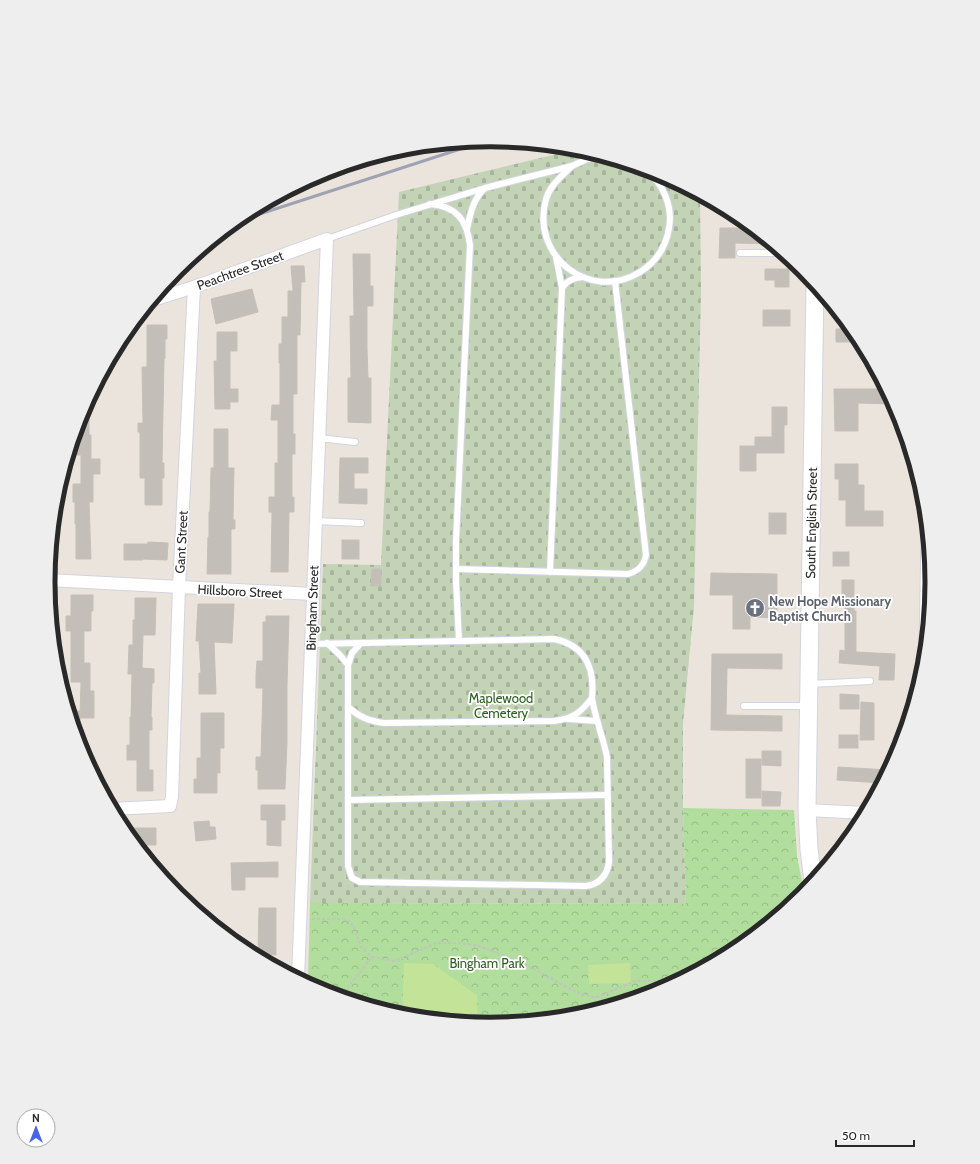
<svg xmlns="http://www.w3.org/2000/svg" width="980" height="1164" font-family="Cabin,sans-serif">
<defs>
<pattern id="cemetery-stones" width="16" height="16" patternUnits="userSpaceOnUse"><rect width="16" height="16" fill="#c3d3b5"/><path d="M2 7V4a2 2 0 0 1 4 0v3zM10 15v-3a2 2 0 0 1 4 0v3z" fill="#a8b59c"/></pattern>
<pattern id="park-crowns" width="20" height="18" patternUnits="userSpaceOnUse"><rect width="20" height="18" fill="#b1dd9d"/><path d="M2 6a3 3 0 1 1 6 0M12 15a3 3 0 1 1 6 0" fill="none" stroke="#98be87"/></pattern>
</defs>
<rect width="100%" height="100%" fill="#eae4dc"/>
<!-- cemetery -->
<path fill="url(#cemetery-stones)" d="M578,149L659,174L700,196L701,291L694,606L683,723V808L686,904L310,903L323,564L381,565L399,192Z"/>
<!-- park -->
<path fill="url(#park-crowns)" d="M683,808L794,810L797,856L804,892L735,950L659,990L576,1016L490,1024L404,1015L321,990L308,983L310,903L686,904Z"/>
<!-- pitch -->
<g fill="#c3e399">
<path d="M404,963L433,964L477,995L478,1023L402,1015Z"/>
<path d="M630,963L631,983L589,984L588,965Z"/>
</g>
<!-- building -->
<g fill="#c3beb8" stroke="#c5c0b6">
<path d="M720,228H752L771,244L735,243V258H719Z"/>
<path d="M353,254H370V286H373V306H367V349L368,378H371V423L348,422V378H351L350,316H354Z"/>
<path d="M291,266H304L305,282H301L300,335H297V394H293V434H295V454H292V497H294V512H289L288,572H271L272,512H269V497H275V463H278V420H271L272,405H280V363H279V344H282V317H288V291H293Z"/>
<path d="M765,269H789V287H775V280H765Z"/>
<path d="M252,289L258,312L216,324L211,299Z"/>
<rect x="763" y="310" width="27" height="16"/>
<path d="M147,325H167V339H165V359H164L162,463H164V478H162V505H145V478H140V432H138V423H143L142,367H147Z"/>
<path d="M836,329H851L861,342H836Z"/>
<path d="M217,332H237V351H230V389H238V402H230V409H215L214,361H217Z"/>
<path d="M879,377L893,404L858,403V431H835L834,389H879Z"/>
<path d="M89,399V435H91V459H100V474H93V502H89L91,559H76V524H75V502H73V484H81V455H76V432L82,413Z"/>
<path d="M772,407H787V425H784V453H756V471H740V446H755V437H772Z"/>
<path d="M214,429H228V468H234L233,520H235V529H231V574H207L208,537H209V512H210L211,468H214Z"/>
<path d="M340,458H368V473H354V489H367V504L339,503Z"/>
<path d="M835,464H858V485H864V511H883V526H846V500H839V479H835Z"/>
<rect x="769" y="513" width="17" height="21"/>
<rect x="342" y="540" width="17" height="19"/>
<path d="M148,542L168,543L167,560L143,559V560H124V544H148Z"/>
<rect x="833" y="552" width="16" height="14"/>
<path d="M372,569H381V586H371Z"/>
<path d="M711,573L777,574V618L750,617V629H733V595H710Z"/>
<path d="M842,580H854V611H856V652L895,654L894,680H879L880,666L839,663L840,650L845,651V598H842Z"/>
<path d="M71,595H93V611H91V631H84V663H90V691H94V718H80L81,682H71V631H66V616H71Z"/>
<path d="M135,598H156L155,635H143L142,668L154,669V683H152L151,717H152V730H149V770H153V791H137V760H127V745H130V717H131L132,674H128L129,645H133V620H135Z"/>
<path d="M198,604H234L232,643L214,642L216,694H199V673H201L199,641H196Z"/>
<path d="M266,616H289L287,684V742L285,789H258V770H256V757H261L263,688H256V675L257,661H263V622H266Z"/>
<path d="M712,654H782V669L727,668L726,715L782,716V731L711,730Z"/>
<path d="M840,694L859,695V709H840Z"/>
<path d="M861,702L874,703V740H860Z"/>
<path d="M70,711H80V739L78,740Z"/>
<path d="M201,713H224V748H220V773H217V793H194V779H197V758H201Z"/>
<rect x="839" y="735" width="19" height="13"/>
<path d="M762,751H781V766L762,765Z"/>
<rect x="746" y="759" width="15" height="39"/>
<path d="M838,767L888,770L881,783L837,780Z"/>
<path d="M762,791L781,792L780,806H762Z"/>
<path d="M261,805H285V820H281V846L267,845V820H261Z"/>
<path d="M209,821L210,827H215L216,839L196,841L194,822Z"/>
<path d="M131,828H156V845H137L125,830H131Z"/>
<path d="M278,862V877H245V890H232L231,863Z"/>
<path d="M259,908H276V955L258,954Z"/>
</g>
<g fill="none" stroke-linecap="round" stroke-linejoin="round">
<defs>
<g id="lane">
<path d="M572,166C562,176 550,185 546,199C530,256 590,303 640,272C656,262 666,247 669,228C673,206 663,183 645,169"/>
<path d="M430,204C457,206 467,221 470,245L456,541V581L459,641"/>
<path d="M467,229C470,215 473,199 484,189"/>
<path d="M327,239L399,214L485,188L572,166L587,159L602,156"/>
<path d="M740,253H782"/>
<path d="M556,257L562,288"/>
<path d="M319,438L355,442"/>
<path d="M316,521L361,523"/>
<path d="M456,569L628,574C638,571 644,566 646,555L615,281"/>
<path d="M550,572L562,288C567,280 574,278 583,277"/>
<path d="M327,643L340,655L348,665"/>
<path d="M361,643L352,653L348,665V866L352,878L360,882L586,886C600,884 607,876 609,862L607,757C603,737 595,718 592,698"/>
<path d="M311,644L554,639C585,645 595,668 592,698C580,713 574,718 554,721L384,723C369,721 359,717 348,707"/>
<path d="M922,674L925,506"/>
<path d="M810,684L870,681"/>
<path d="M744,706H807"/>
<path d="M568,719L597,721"/>
<path d="M348,800L607,795"/>
</g>
<g id="street">
<path d="M153,300L194,287L327,239L298,978"/>
<path d="M48,580L313,594"/>
<path d="M112,809L170,806L172,797L179,587L194,287"/>
<path d="M807,810L865,813"/>
</g>
<path id="secondary" d="M813,881L809,849L807,810L815,284"/>
</defs>
<!-- lane casing -->
<use href="#lane" stroke="#d2d4e1" stroke-width="8"/>
<!-- street casing -->
<use href="#street" stroke="#d2d4e1" stroke-width="14"/>
<!-- secondary casing -->
<use href="#secondary" stroke="#d2d4e1" stroke-width="19"/>
<!-- path -->
<g stroke="#c3c3c3" stroke-width="2" stroke-dasharray="3 2" stroke-linecap="butt">
<path d="M312,919H344L350,922L354,928L361,947L372,957"/>
<path d="M341,996L372,957L395,961L436,943H454L476,945L521,962L576,992L595,998L635,981H676"/>
</g>
<!-- lane -->
<use href="#lane" stroke="#fff" stroke-width="6"/>
<!-- street -->
<use href="#street" stroke="#fff" stroke-width="12"/>
<!-- secondary -->
<use href="#secondary" stroke="#fff" stroke-width="17"/>
<!-- rail -->
<g stroke="#9fa2b2" stroke-width="3">
<path d="M321,174L322,173"/>
<path d="M235,222L485,141"/>
</g>
</g>
<!-- icons -->
<defs>
<symbol id="church-disc" viewBox="-11 -11 22 22"><circle r="9.5" fill="#6b7280" stroke="#fff"/><path d="M-1.2-6h2.4v3.5h3.3v2.4h-3.3V6h-2.4V-.1h-3.3v-2.4h3.3Z" fill="#fff"/></symbol>
</defs>
<g fill-rule="evenodd">
<use href="#church-disc" x="744" y="597" width="22" height="22"/>
</g>
<g text-anchor="middle" stroke-width="3.5" stroke-linejoin="round" paint-order="stroke">
<!-- street labels -->
<g font-size="13" fill="#292929" stroke="#fff">
<text transform="translate(240 270) rotate(-20)" y="5">Peachtree Street</text>
<text transform="translate(811 523) rotate(-89)" y="5">South English Street</text>
<text transform="translate(181 542) rotate(-87)" y="5">Gant Street</text>
<text transform="translate(240 591) rotate(3)" y="5">Hillsboro Street</text>
<text transform="translate(312 608) rotate(-88)" y="5">Bingham Street</text>
</g>
<!-- worship labels -->
<g font-size="13" font-weight="bold" fill="#5b616d" stroke="#fff" text-anchor="start">
<text x="769" y="606">New Hope Missionary<tspan x="769" dy="15">Baptist Church</tspan></text>
</g>
<!-- park labels -->
<g font-size="13" fill="#2c601f" stroke="#fff">
<text x="501" y="703">Maplewood<tspan x="501" dy="15">Cemetery</tspan></text>
<text x="487" y="968">Bingham Park</text>
</g>
</g>
<!-- crop -->
<path d="M0 0H980V1164H0ZM55 582a435 435 0 1 1 870 0a435 435 0 1 1-870 0Z" fill="#eee" fill-rule="evenodd"/>
<path fill="none" stroke="#292929" stroke-width="5" d="M55 582a435 435 0 1 1 870 0a435 435 0 1 1-870 0Z"/>
<!-- north arrow -->
<g transform="translate(36 1128)"><circle r="19" fill="#ffffff" stroke="#a9a9a9"/>
<path d="M0-3L7 15L0 10L-7 15Z" fill="#4964eb"/>
<text y="-6" font-size="11" font-weight="bold" text-anchor="middle" fill="#292929">N</text>
</g>
<!-- scale -->
<path d="M836 1140v6h78v-6" fill="none" stroke="#292929" stroke-width="2"/>
<text x="842" y="1140" font-size="12" fill="#292929" stroke="#ffffff" stroke-width="3" paint-order="stroke">50 m</text>
</svg>
